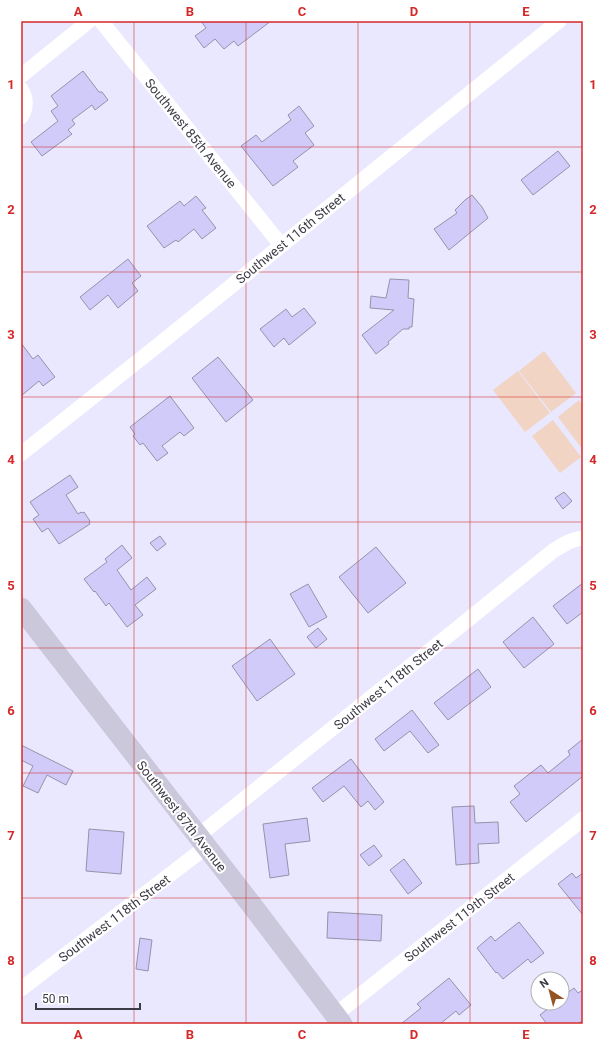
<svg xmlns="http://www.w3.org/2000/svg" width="604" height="1045" font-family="Roboto,sans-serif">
<rect width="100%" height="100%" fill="#eae8fe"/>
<!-- green -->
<g fill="#f1d4c3">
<path d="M544,351L576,393L551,412L519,371Z"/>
<path d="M518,371L550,413L525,432L493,390Z"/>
<path d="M579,400L583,406V450L558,417Z"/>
<path d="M553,420L581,457L560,473L532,436Z"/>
</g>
<!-- building -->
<g fill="#d0cbf9" stroke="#9592ab">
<path d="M201,21H271L238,46L234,41L224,49L215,39L204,48L195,36L206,28Z"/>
<path d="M83,71L99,92H102L108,100L95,110L92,105L72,120L75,124L68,130L72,134L42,156L31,142L58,121L51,111L58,106L51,96Z"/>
<path d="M299,106L314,126L305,133L314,145L293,161L298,167L273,186L241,146L256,135L262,142L291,120L288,115Z"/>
<path d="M558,151L570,166L533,195L521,180Z"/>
<path d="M472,195L482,207L488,218L449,250L434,229L457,213L455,210L465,200Z"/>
<path d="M196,196L206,208L202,210L216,228L202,239L194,229L178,242L176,240L164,248L147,226L180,201L184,206Z"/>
<path d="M128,259L141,276L132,283L138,291L118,308L108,295L90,310L80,297Z"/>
<path d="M390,279L409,280L408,298L414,299L412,327H409V329H403L388,342L389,344L376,354L362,335L394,310L370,308L371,296L386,298Z"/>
<path d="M304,308L316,323L289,345L284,338L274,347L260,329L286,309L292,317Z"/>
<path d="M21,343L33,359L38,355L55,377L43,386L39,381L21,396Z"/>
<path d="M218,357L253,400L226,422L192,378Z"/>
<path d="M170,396L194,428L184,436L180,432L162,446L168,453L157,461L143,443L140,445L133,436L135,434L130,427Z"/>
<path d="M70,475L78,487L66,495L78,514L81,512L82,513L84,512L90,521L89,522L90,524L59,544L48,528L42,532L33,519L39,515L30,502Z"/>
<path d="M564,492L572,501L563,509L555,498Z"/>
<path d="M160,536L166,544L157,551L150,543Z"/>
<path d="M122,545L132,558L117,570L131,590L147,577L156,589L135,605L143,615L127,627L109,603L106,606L95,591L94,592L84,579L107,562L105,559Z"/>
<path d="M376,547L406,583L368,613L339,577Z"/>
<path d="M583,583V612L567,624L553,606Z"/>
<path d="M308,584L327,617L309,627L290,594Z"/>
<path d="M533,617L554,644L524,668L503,642Z"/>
<path d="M318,628L327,639L316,648L307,637Z"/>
<path d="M270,639L295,674L257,701L232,666Z"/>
<path d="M478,669L491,687L448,720L434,703Z"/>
<path d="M412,710L439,745L428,753L410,731L384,751L375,739Z"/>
<path d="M583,739V776L526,822L510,802L520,794L514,786L541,765L548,773L570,755L568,751Z"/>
<path d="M21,745L73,771L66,785L47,775L38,793L23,786L33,766L21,760Z"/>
<path d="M351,759L384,802L375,810L368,801L361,807L344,786L323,802L312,788Z"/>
<path d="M474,806L475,823L498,822L499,843L478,844L479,863L456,865L452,807Z"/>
<path d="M307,818L310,841L285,844L289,875L270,878L263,824Z"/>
<path d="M89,829L124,832L121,874L86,871Z"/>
<path d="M374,845L382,856L369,866L360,855Z"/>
<path d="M404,859L422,883L408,894L390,870Z"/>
<path d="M572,873L576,878L583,873V915L558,884Z"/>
<path d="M328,912L382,915L381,941L327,938Z"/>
<path d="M519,922L544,953L531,963L528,959L503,979L497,972L496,973L477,948L491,936L495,941Z"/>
<path d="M140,938L152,940L148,971L136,969Z"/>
<path d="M449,978L471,1005L459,1015L456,1011L440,1024H401L421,1008L417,1004Z"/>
<path d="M574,988L578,993L583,990V1020L578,1024H547L540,1015L555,1003H562V997Z"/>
</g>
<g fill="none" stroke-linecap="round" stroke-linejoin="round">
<!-- minor -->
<g stroke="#fff" stroke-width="15">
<path d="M101,21L281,245"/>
<path d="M21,76L89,21"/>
<path d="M21,89C27,99 27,107 21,117"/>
<path d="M21,454L162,342L559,21"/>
<path d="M198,836L454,631L553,551C563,545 571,539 583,538"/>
<path d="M21,989L206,847"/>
<path d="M335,1015L583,819"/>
</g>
<!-- secondary -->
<path stroke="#cbc8db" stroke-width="21" d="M21,608L251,904L342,1024"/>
</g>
<!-- grid -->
<path fill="none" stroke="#d62828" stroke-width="1" stroke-opacity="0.55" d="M134,21V1024M246,21V1024M358,21V1024M470,21V1024M21,147H583M21,272H583M21,397H583M21,522H583M21,648H583M21,773H583M21,898H583"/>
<g text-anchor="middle" stroke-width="4" stroke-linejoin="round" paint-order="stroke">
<!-- street labels -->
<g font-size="13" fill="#3c3b46" stroke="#fff">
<text transform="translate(191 133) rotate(51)" y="5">Southwest 85th Avenue</text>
<text transform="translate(290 238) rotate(-39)" y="5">Southwest 116th Street</text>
<text transform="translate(388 684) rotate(-39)" y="5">Southwest 118th Street</text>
<text transform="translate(182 816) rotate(52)" y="5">Southwest 87th Avenue</text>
<text transform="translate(459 917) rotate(-38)" y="5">Southwest 119th Street</text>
<text transform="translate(114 918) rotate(-37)" y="5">Southwest 118th Street</text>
</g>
</g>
<!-- border -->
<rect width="604" height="1045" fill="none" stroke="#ffffff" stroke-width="44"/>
<!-- north arrow -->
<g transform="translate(550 991) rotate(324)"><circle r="19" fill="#ffffff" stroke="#b1b1b5"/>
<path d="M0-3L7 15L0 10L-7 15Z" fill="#965324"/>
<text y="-6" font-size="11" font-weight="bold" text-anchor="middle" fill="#3c3b46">N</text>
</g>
<!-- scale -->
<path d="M36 1003v6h104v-6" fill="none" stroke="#3c3b46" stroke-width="2"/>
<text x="42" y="1003" font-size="12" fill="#3c3b46" stroke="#ffffff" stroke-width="3" paint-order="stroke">50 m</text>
<rect x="22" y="22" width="560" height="1001" fill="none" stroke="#d62828" stroke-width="1.5"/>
<g font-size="13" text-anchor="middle" font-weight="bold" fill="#d62828">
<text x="78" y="16">A</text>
<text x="190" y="16">B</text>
<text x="302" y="16">C</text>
<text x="414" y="16">D</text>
<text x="526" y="16">E</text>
<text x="11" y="89">1</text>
<text x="593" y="89">1</text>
<text x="11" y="214">2</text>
<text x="593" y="214">2</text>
<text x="11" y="339">3</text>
<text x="593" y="339">3</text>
<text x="11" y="464">4</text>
<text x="593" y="464">4</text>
<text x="11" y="590">5</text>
<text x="593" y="590">5</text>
<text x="11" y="715">6</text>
<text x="593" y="715">6</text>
<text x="11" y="840">7</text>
<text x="593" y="840">7</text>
<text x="11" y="965">8</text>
<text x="593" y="965">8</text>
<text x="78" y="1039">A</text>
<text x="190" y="1039">B</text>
<text x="302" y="1039">C</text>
<text x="414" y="1039">D</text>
<text x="526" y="1039">E</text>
</g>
</svg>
